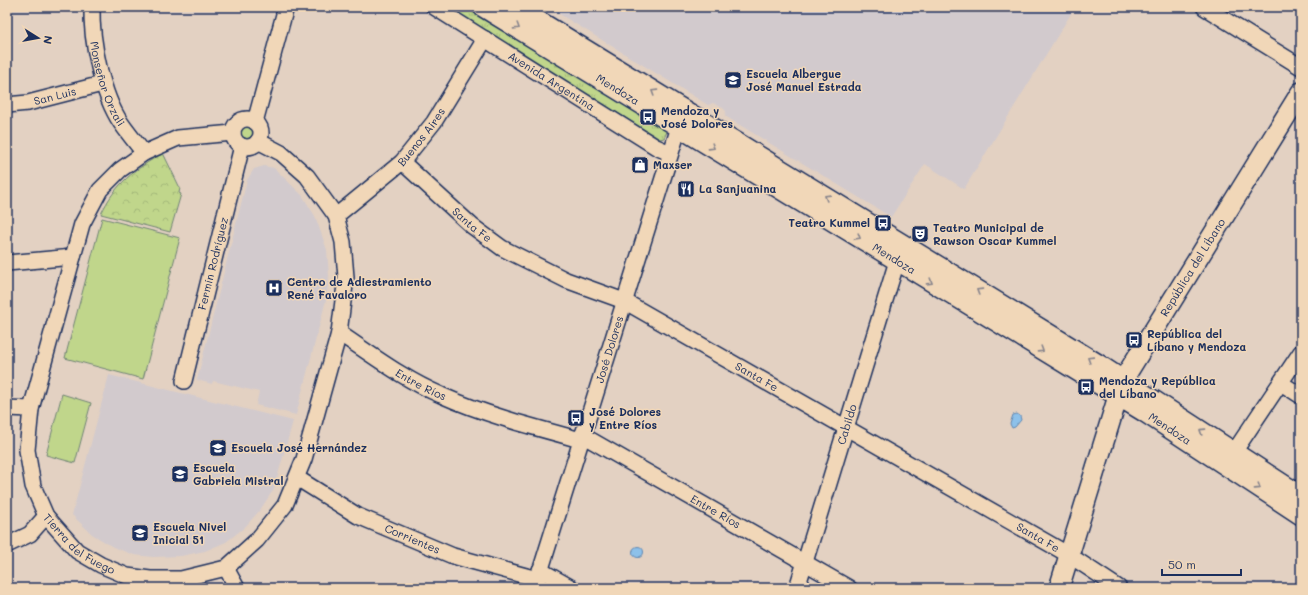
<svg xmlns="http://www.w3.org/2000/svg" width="1308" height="595" font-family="Mali,sans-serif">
<defs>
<pattern id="grass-tufts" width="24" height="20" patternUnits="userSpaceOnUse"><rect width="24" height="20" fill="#c0d68b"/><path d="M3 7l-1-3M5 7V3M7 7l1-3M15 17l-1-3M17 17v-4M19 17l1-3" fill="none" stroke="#a4b87a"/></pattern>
<pattern id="park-crowns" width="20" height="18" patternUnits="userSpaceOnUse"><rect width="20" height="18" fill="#c0d68b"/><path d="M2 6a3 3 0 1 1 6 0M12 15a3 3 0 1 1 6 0" fill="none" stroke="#a4b87a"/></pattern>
<pattern id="water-ripples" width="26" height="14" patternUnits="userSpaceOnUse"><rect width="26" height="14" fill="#8dc1ea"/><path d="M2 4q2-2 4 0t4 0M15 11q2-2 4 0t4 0" fill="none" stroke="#729dc1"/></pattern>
</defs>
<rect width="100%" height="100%" fill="#e3d1c2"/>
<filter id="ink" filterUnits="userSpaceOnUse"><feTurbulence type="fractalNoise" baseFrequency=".025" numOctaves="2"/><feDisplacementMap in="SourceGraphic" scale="8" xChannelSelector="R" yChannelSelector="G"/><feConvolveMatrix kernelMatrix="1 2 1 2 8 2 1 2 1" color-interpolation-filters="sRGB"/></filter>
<g filter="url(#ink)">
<!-- built -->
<g fill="#d2cacd">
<path d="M548,7H1075L964,189L925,164L891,217L725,116L726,111L723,108L713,103L708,105Z"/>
<path d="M264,166L274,168L302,195L315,216L327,250L329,276L326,300L296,415L256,405L259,392L213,381L212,384L197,380L247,180L254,169Z"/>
<path d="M109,375L293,421L274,489L260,510L245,527L226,542L205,551L181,556L153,557L134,555L113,547L92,534L72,515Z"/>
</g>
<!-- grass -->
<g fill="url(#grass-tufts)" stroke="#6e8274">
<path d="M444,7H470L667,126L668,130L664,138L660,139Z"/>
<circle cx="247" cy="133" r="8"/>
</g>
<!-- park -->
<path fill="url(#park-crowns)" stroke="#6e8274" d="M163,153L180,188L179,193L181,194L170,232L101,214C115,184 134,170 163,153Z"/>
<!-- pitch -->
<g fill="#c0d68b" stroke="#6e8274">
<path d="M102,218L180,238L143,379L65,358Z"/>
<path d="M62,394L91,403L75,463L46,455Z"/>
</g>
<!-- water -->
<g fill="url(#water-ripples)" stroke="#5f87b2">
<path d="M1017,414L1020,416L1021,420L1015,427L1012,428L1010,424L1013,415Z"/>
<circle cx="638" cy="552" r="5.5"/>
</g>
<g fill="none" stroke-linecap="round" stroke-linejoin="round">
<defs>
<g id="minor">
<path id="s1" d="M92,7C91,41 102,95 121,123C128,133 136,143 144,153"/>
<path id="s2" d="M434,7L656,147L670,153"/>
<path d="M1204,7L1301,67"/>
<path id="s3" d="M7,105L28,103L102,84"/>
<circle cx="247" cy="133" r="14"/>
<path d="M255,122L286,7"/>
<path id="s4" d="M233,133L178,138L144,153L120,170L100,190L82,224L31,409L27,450L33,486L46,516L77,551L101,565L127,576L150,579H181L226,568L257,540L285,505L304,459L339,333L346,277L343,242L336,216L307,176L281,153L258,141"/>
<path id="s5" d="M402,162L472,226L502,248L566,280L624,301L1069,555L1119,588"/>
<path id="s6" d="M336,216L402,162L434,122L485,39"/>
<path d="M7,263L73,257"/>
<path id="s7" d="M339,333C372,355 405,380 441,395C486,415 533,427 581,440"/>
<path id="s8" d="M184,381L242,146"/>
<path d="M1281,383L1301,396"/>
<path d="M7,408L31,409"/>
<path id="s9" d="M582,435L849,588"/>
<path d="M1228,461L1301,352"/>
<path id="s10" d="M297,478L358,516L453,556L537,579"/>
<path d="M7,545L30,534L46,516"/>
<path d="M226,568L237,588"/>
<path d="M540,570L572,588"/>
<path id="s11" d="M535,588L679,127L684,118"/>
<path id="s12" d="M797,588L897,261L896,250"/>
</g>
<g id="major">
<path id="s13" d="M483,7L1146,413L1301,515"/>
<path d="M516,7L1098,364L1301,496"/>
<path id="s14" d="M1059,588L1123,380L1301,92"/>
</g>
</defs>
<!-- minor casing -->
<use href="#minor" stroke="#1b2f5e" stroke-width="18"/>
<!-- major casing -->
<use href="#major" stroke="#1b2f5e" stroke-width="22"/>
<!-- minor -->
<use href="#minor" stroke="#f1d7b8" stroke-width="15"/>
<!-- major -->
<use href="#major" stroke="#f1d7b8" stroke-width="19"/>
</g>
<!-- one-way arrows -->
<defs><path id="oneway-chevron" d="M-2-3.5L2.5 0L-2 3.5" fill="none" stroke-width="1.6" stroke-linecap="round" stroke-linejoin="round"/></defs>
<g stroke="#86838b">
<use href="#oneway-chevron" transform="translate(517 27) rotate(32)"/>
<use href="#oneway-chevron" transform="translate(654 92) rotate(-148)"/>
<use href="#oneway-chevron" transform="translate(712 147) rotate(32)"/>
<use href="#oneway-chevron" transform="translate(827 197) rotate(-148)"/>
<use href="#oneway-chevron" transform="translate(858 237) rotate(32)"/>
<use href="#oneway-chevron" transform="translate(930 282) rotate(32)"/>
<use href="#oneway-chevron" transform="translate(979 291) rotate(-148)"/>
<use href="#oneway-chevron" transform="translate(1041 350) rotate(32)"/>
<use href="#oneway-chevron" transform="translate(1090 359) rotate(-148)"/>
<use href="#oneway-chevron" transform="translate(1202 431) rotate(-147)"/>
<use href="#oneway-chevron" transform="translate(1258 487) rotate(33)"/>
</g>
</g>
<!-- icons -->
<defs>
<symbol id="school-square" viewBox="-11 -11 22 22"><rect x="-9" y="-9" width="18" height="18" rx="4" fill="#1b2f5e" stroke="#f1d7b8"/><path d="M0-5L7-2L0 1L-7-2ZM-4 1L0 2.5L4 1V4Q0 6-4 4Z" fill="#fff"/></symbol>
<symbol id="bus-square" viewBox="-11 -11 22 22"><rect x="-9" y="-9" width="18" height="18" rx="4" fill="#1b2f5e" stroke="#f1d7b8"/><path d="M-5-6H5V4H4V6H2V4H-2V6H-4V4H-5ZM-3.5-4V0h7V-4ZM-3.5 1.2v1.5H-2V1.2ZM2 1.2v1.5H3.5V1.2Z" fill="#fff"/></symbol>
<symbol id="shop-square" viewBox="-11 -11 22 22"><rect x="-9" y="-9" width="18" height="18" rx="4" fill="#1b2f5e" stroke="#f1d7b8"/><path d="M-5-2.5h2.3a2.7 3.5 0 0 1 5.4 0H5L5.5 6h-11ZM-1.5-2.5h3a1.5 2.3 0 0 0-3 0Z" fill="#fff"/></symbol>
<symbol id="restaurant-square" viewBox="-11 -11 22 22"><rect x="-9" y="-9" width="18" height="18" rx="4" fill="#1b2f5e" stroke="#f1d7b8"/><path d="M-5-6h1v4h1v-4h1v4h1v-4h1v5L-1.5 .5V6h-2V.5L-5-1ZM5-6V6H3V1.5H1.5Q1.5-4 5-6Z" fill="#fff"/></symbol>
<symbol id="theatre-square" viewBox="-11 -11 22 22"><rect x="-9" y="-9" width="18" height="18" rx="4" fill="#1b2f5e" stroke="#f1d7b8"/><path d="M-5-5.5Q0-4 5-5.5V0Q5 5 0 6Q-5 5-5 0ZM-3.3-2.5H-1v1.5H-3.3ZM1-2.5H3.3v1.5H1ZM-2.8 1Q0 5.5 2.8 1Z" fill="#fff"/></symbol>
<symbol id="hospital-square" viewBox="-11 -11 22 22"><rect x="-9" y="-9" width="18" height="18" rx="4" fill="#1b2f5e" stroke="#f1d7b8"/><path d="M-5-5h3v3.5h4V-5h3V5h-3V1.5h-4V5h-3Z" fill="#fff"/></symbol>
</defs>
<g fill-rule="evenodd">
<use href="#school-square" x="723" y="70" width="20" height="20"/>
<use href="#bus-square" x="638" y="107" width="20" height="20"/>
<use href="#shop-square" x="630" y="155" width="20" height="20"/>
<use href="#restaurant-square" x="676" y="179" width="20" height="20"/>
<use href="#bus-square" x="873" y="213" width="20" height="20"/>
<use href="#theatre-square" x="910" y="224" width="20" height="20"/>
<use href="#hospital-square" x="264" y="278" width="20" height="20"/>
<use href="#bus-square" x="1124" y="330" width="20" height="20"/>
<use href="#bus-square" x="1076" y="377" width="20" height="20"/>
<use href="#bus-square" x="566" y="408" width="20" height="20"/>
<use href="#school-square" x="208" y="438" width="20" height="20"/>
<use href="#school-square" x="170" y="464" width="20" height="20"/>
<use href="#school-square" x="130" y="523" width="20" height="20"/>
</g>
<g text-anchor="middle" stroke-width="3" stroke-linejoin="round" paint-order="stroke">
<!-- poi labels -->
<g font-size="11" font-weight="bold" fill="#1b2f5e" stroke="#f1d7b8" text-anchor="start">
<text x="746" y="78">Escuela Albergue<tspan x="746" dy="13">José Manuel Estrada</tspan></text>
<text x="661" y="115">Mendoza y<tspan x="661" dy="13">José Dolores</tspan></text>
<text x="653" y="169">Maxser</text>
<text x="699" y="193">La Sanjuanina</text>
<text x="870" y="227" text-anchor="end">Teatro Kummel</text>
<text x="933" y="232">Teatro Municipal de<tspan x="933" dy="13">Rawson Oscar Kummel</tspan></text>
<text x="287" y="286">Centro de Adiestramiento<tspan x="287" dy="13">René Favaloro</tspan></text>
<text x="1147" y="338">República del<tspan x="1147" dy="13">Líbano y Mendoza</tspan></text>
<text x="1099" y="385">Mendoza y República<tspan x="1099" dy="13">del Líbano</tspan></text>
<text x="589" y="416">José Dolores<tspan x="589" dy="13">y Entre Ríos</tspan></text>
<text x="231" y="452">Escuela José Hernández</text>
<text x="193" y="472">Escuela<tspan x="193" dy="13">Gabriela Mistral</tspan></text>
<text x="153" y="531">Escuela Nivel<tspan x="153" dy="13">Inicial 51</tspan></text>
</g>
<!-- street labels -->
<g font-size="11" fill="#1b2f5e" stroke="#f1d7b8">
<text dy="4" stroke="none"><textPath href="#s2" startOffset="139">Avenida Argentina</textPath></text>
<text dy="4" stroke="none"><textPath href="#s1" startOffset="79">Monseñor Orzali</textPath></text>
<text dy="4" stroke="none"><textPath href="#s13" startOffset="158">Mendoza</textPath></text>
<text dy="4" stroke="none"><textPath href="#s3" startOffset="49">San Luis</textPath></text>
<text dy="4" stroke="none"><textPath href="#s6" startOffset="117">Buenos Aires</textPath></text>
<text dy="4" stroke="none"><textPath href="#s5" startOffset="94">Santa Fe</textPath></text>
<text dy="4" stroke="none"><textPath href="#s13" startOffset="482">Mendoza</textPath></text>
<text dy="4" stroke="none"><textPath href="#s8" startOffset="121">Fermín Rodríguez</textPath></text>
<text dy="4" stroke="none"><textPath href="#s14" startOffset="350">República del Líbano</textPath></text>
<text dy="4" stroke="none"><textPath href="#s11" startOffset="250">José Dolores</textPath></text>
<text dy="4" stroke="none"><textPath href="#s5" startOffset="418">Santa Fe</textPath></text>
<text dy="4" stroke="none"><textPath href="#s7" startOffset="97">Entre Ríos</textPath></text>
<text dy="4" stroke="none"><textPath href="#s12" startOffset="171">Cabildo</textPath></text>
<text dy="4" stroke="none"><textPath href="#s13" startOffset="806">Mendoza</textPath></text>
<text dy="4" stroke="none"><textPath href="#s9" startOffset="154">Entre Ríos</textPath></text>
<text dy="4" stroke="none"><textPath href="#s5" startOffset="742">Santa Fe</textPath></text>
<text dy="4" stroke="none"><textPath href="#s10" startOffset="131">Corrientes</textPath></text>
<text dy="4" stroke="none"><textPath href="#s4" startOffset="535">Tierra del Fuego</textPath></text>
</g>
</g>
<!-- margin -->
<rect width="1308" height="595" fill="none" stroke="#f1d7b8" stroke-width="24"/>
<rect x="12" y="12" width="1284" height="571" fill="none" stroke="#1b2f5e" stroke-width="1.5" filter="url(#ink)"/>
<!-- north arrow -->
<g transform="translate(38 38) rotate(101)" stroke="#f1d7b8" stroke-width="3" paint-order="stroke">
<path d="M0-3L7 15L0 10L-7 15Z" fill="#1b2f5e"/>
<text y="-6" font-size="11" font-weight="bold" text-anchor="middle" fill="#1b2f5e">N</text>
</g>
<!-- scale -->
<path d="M1162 569v6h79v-6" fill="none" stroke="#1b2f5e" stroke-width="2"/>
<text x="1168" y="569" font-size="12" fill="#1b2f5e" stroke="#f1d7b8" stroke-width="3" paint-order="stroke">50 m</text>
</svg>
